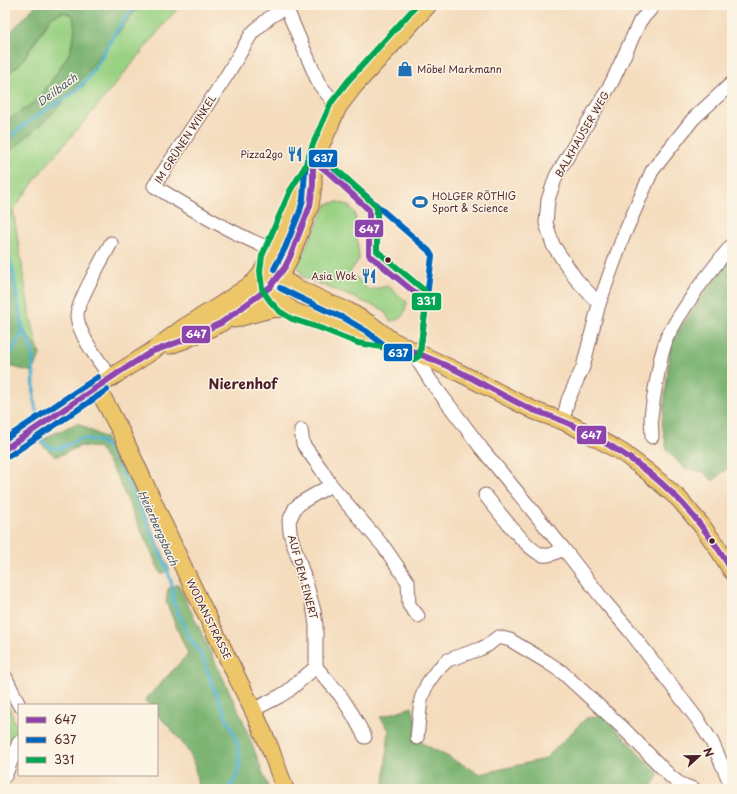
<svg xmlns="http://www.w3.org/2000/svg" width="737" height="794" font-family="'Playpen Sans',sans-serif">
<rect width="100%" height="100%" fill="#fcf5e5"/>
<filter id="ink" filterUnits="userSpaceOnUse"><feTurbulence type="fractalNoise" baseFrequency=".025" numOctaves="2"/><feDisplacementMap in="SourceGraphic" scale="8" xChannelSelector="R" yChannelSelector="G"/><feConvolveMatrix kernelMatrix="1 2 1 2 8 2 1 2 1" color-interpolation-filters="sRGB"/></filter>
<filter id="wash" filterUnits="userSpaceOnUse"><feTurbulence type="fractalNoise" baseFrequency=".012" numOctaves="4" result="noise"/><feDisplacementMap in="SourceGraphic" scale="16" xChannelSelector="R" yChannelSelector="G"/><feGaussianBlur stdDeviation="0.9" result="paint"/><feColorMatrix in="noise" values="0 0 0 0 0 0 0 0 0 0 0 0 0 0 0 0 0 1.4 0 .05"/><feComposite in="paint" operator="in"/></filter>
<g filter="url(#wash)">
<rect width="100%" height="100%" fill="#f4dcbd"/>
<!-- green -->
<g fill="#9ad284" stroke="#727858">
<path d="M140,5H180L94,110L44,168L13,210L30,315L40,355L23,328L5,229V165L10,151L45,121L74,89Z"/>
<path d="M64,12L73,16L75,30L70,52L55,76L36,101L5,122V76L20,64L44,29L51,17Z"/>
<path d="M338,202L348,205L355,213L359,259L350,272L369,290L388,286L407,302C404,314 404,320 390,321L384,310L303,277L297,265L327,204Z"/>
<path d="M5,695L17,729L19,730V733L5,766Z"/>
</g>
<!-- forest -->
<g fill="#7bb472" stroke="#626a4e">
<path d="M36,5H140L74,89L45,121L10,151L5,165V122L36,101L55,76L70,52L75,30L73,16L64,12L51,17L20,64L5,76V38Z"/>
<path d="M5,229L23,328L40,355L33,372L5,365Z"/>
<path d="M732,256V464L713,481L703,472L685,469L667,450L662,424L671,341L725,264Z"/>
<path d="M77,423L105,438L129,476L170,570L161,574L116,475L99,448L80,446L56,457L39,442L51,435Z"/>
<path d="M178,584L242,718L269,789H198C197,780 196,770 193,761C186,744 169,727 157,714V705H149L145,700L188,654L166,602L168,589Z"/>
<path d="M412,707L422,743L480,774L545,759L586,718L603,715L659,774L650,789H385L384,781L389,730L380,717Z"/>
</g>
<g fill="none" stroke-linecap="round" stroke-linejoin="round">
<!-- stream -->
<g stroke="#51b1d0" stroke-width="3.5">
<path d="M5,142C15,132 27,123 38,115C51,106 65,100 77,90C93,75 102,55 113,37C119,26 128,14 137,5"/>
<path d="M5,241L12,268L23,330L11,354L5,361"/>
<path d="M23,330L29,342L33,354L34,400L38,420"/>
<path d="M41,430L43,443L52,448H61L79,439H88L99,441L107,446L118,463L141,509L167,568L173,589V601L188,635L202,656L214,689L236,739L240,761L235,781L227,789"/>
</g>
</g>
</g>
<g filter="url(#ink)">
<g fill="none" stroke-linecap="round" stroke-linejoin="round">
<defs>
<g id="minor">
<path d="M285,5L319,84L338,107"/>
<path d="M273,250C231,233 193,210 154,186L227,75L252,33L270,17L286,7"/>
<path d="M599,304L576,279L553,245L546,223L548,200L556,176L612,82L640,21L650,10L652,5"/>
<path d="M412,351L430,380L482,449L563,548L605,602L629,630L698,720L712,742L732,787"/>
<path d="M111,378C99,361 79,336 77,316C76,304 104,256 111,243"/>
<path d="M563,421L568,400L583,367L599,304L623,237L652,171L693,119L732,83"/>
<path d="M301,430L303,444L321,469L331,485L384,547L408,582L409,605L418,616"/>
<path d="M652,437L651,416L655,389L661,357L667,337L678,318L697,289L721,258L732,245"/>
<path d="M485,495C495,507 529,553 543,555C550,556 558,552 563,548"/>
<path d="M316,667L340,695L353,715L365,737"/>
<path d="M5,676L19,705"/>
<path d="M253,710L280,696L288,691L316,667V626L314,611L306,582L293,543L290,532L289,521L295,508L302,502L331,485"/>
<path d="M417,738L421,699L427,684L437,670L448,660L480,649L488,645L498,637L510,640L547,662L562,672L623,728L671,777L680,784L694,789"/>
<path d="M5,776L19,742"/>
</g>
<g id="major">
<path d="M269,277L270,287L276,296L284,305L295,312L307,316L326,321L360,335L388,340"/>
<path d="M253,283L269,278L278,277L297,288L328,303L348,311L370,324L391,340L460,373L535,411L563,421L593,436L623,453L648,472L679,499L702,526L717,547L732,571"/>
<path d="M234,319L270,309L289,308"/>
<path d="M170,345L184,340L221,323L256,298L274,284L285,267L290,257L310,206L313,185V170"/>
<path d="M97,387L121,432L186,573L253,710L270,748L285,789"/>
<path d="M5,449L121,371L151,352L183,328L219,306L253,283L261,274L273,250L297,194L313,168L320,147L338,107L354,86L428,5"/>
</g>
</defs>
<!-- minor casing -->
<use href="#minor" stroke="#86615e" stroke-width="15"/>
<!-- major casing -->
<use href="#major" stroke="#86615e" stroke-width="19"/>
<!-- minor -->
<use href="#minor" stroke="#fff" stroke-width="13"/>
<!-- major -->
<use href="#major" stroke="#ecc669" stroke-width="17"/>
<defs>
<g id="bus-1">
<path d="M315,162L329,173L369,210V255L419,296"/>
<path d="M412,351C429,358 446,365 462,373C483,384 504,396 526,407C537,412 549,415 560,420C571,424 582,430 593,436C636,459 676,491 705,531C715,543 724,557 732,571"/>
<path d="M5,449L121,371L151,352L184,340L221,323L270,287L285,267L290,257L310,206L313,185V168L315,162"/>
</g>
<g id="bus-2">
<path d="M274,269L285,248L300,211L303,199L305,171L307,160L310,156L315,154L320,156L429,251L432,256L420,353L418,356L415,358L411,359L408,358L387,347L366,331L344,318L325,310L294,295L280,288"/>
<path d="M5,439L98,377"/>
<path d="M9,456L107,390"/>
</g>
<path id="bus-3" d="M324,159L334,167L376,206L377,210V251L424,290L426,293L427,297L420,352L419,356L416,358L414,359H410L388,348L358,343L323,329L292,319L279,311L270,301L263,291L262,288L260,271L262,256L290,191L306,165L313,144L331,103L348,81L417,5"/>
</defs>
<!-- bus-1 casing -->
<use href="#bus-1" stroke="#fcf5e5" stroke-width="9"/>
<!-- bus-2 casing -->
<use href="#bus-2" stroke="#fcf5e5" stroke-width="9"/>
<!-- bus-3 casing -->
<use href="#bus-3" stroke="#fcf5e5" stroke-width="9"/>
<!-- bus-1 -->
<use href="#bus-1" stroke="#8e44ad" stroke-width="6"/>
<!-- bus-2 -->
<use href="#bus-2" stroke="#0065bd" stroke-width="6"/>
<!-- bus-3 -->
<use href="#bus-3" stroke="#00a651" stroke-width="6"/>
</g>
</g>
<!-- icons -->
<defs>
<symbol id="shop-bare" viewBox="-9 -9 18 18"><path d="M-5-2.5h2.3a2.7 3.5 0 0 1 5.4 0H5L5.5 6h-11ZM-1.5-2.5h3a1.5 2.3 0 0 0-3 0Z" fill="#1f6fb2" stroke="#fcf5e5" stroke-width="2.5" paint-order="stroke"/></symbol>
<symbol id="restaurant-bare" viewBox="-9 -9 18 18"><path d="M-5-6h1v4h1v-4h1v4h1v-4h1v5L-1.5 .5V6h-2V.5L-5-1ZM5-6V6H3V1.5H1.5Q1.5-4 5-6Z" fill="#1f6fb2" stroke="#fcf5e5" stroke-width="2.5" paint-order="stroke"/></symbol>
<symbol id="stadium-bare" viewBox="-9 -9 18 18"><path d="M0-5a6.5 5 0 1 0 0 10a6.5 5 0 1 0 0-10ZM-3.5-1.8h7v3.6h-7Z" fill="#1f6fb2" stroke="#fcf5e5" stroke-width="2.5" paint-order="stroke"/></symbol>
</defs>
<g fill-rule="evenodd">
<use href="#shop-bare" x="394" y="58" width="22" height="22"/>
<use href="#restaurant-bare" x="284" y="143" width="22" height="22"/>
<use href="#stadium-bare" x="409" y="191" width="22" height="22"/>
<use href="#restaurant-bare" x="358" y="265" width="22" height="22"/>
</g>
<!-- markers -->
<g fill="#4a1f2b" stroke="#fcf5e5" stroke-width="1.5">
<circle cx="388" cy="260" r="3.5"/>
<circle cx="712" cy="541" r="3.5"/>
</g>
<g text-anchor="middle" stroke-width="3" stroke-linejoin="round" paint-order="stroke">
<!-- poi labels -->
<g font-size="10" fill="#4a1f2b" stroke="#fcf5e5" text-anchor="start">
<text x="417" y="73">Möbel Markmann</text>
<text x="283" y="158" text-anchor="end">Pizza2go</text>
<text x="432" y="200">HOLGER RÖTHIG<tspan x="432" dy="12">Sport &amp; Science</tspan></text>
<text x="357" y="280" text-anchor="end">Asia Wok</text>
</g>
<!-- street labels -->
<g font-size="10" fill="#4a1f2b" stroke="#fcf5e5">
<text transform="translate(582 134) rotate(-60)" y="4">BALKHAUSER WEG</text>
<text transform="translate(185 139) rotate(-57)" y="4">IM GRÜNEN WINKEL</text>
<text transform="translate(303 577) rotate(75)" y="4">AUF DEM EINERT</text>
<text transform="translate(209 619) rotate(64)" y="4">WODANSTRASSE</text>
</g>
<!-- water labels -->
<g font-size="11" font-style="italic" fill="#4d596d" stroke="#fcf5e5">
<text transform="translate(57 90) rotate(-36)" y="4">Deilbach</text>
<text transform="translate(158 528) rotate(66)" y="4">Heierbergsbach</text>
</g>
<!-- district labels -->
<g font-size="14" font-weight="bold" fill="#4a1f2b" stroke="#fcf5e5">
<text x="243" y="389">Nierenhof</text>
</g>
</g>
<g stroke="#fcf5e5" stroke-width="1.5">
<rect x="308" y="149" width="30" height="19" rx="4" fill="#0065bd"/>
<rect x="354" y="219" width="30" height="19" rx="4" fill="#8e44ad"/>
<rect x="411" y="292" width="31" height="19" rx="4" fill="#00a651"/>
<rect x="181" y="325" width="30" height="19" rx="4" fill="#8e44ad"/>
<rect x="383" y="343" width="30" height="19" rx="4" fill="#0065bd"/>
<rect x="576" y="425" width="31" height="20" rx="4" fill="#8e44ad"/>
</g>
<g font-size="11" text-anchor="middle" font-weight="bold" fill="#fff">
<text x="323" y="162">637</text>
<text x="369" y="233">647</text>
<text x="426" y="305">331</text>
<text x="196" y="338">647</text>
<text x="398" y="357">637</text>
<text x="591" y="439">647</text>
</g>
<!-- margin -->
<rect width="737" height="794" fill="none" stroke="#fcf5e5" stroke-width="20"/>
<!-- legend -->
<rect x="18" y="704" width="140" height="72" fill="#fcf5e5" stroke="#b59f9b"/>
<rect x="26" y="717" width="20" height="6" fill="#8e44ad" stroke="#b59f9b"/>
<text x="54" y="724" font-size="12" fill="#4a1f2b">647</text>
<rect x="26" y="737" width="20" height="6" fill="#0065bd" stroke="#b59f9b"/>
<text x="54" y="744" font-size="12" fill="#4a1f2b">637</text>
<rect x="26" y="757" width="20" height="6" fill="#00a651" stroke="#b59f9b"/>
<text x="54" y="764" font-size="12" fill="#4a1f2b">331</text>
<!-- north arrow -->
<g transform="translate(699 756) rotate(68)" stroke="#fcf5e5" stroke-width="3" paint-order="stroke">
<path d="M0-3L7 15L0 10L-7 15Z" fill="#4a1f2b"/>
<text y="-6" font-size="11" font-weight="bold" text-anchor="middle" fill="#4a1f2b">N</text>
</g>
</svg>
